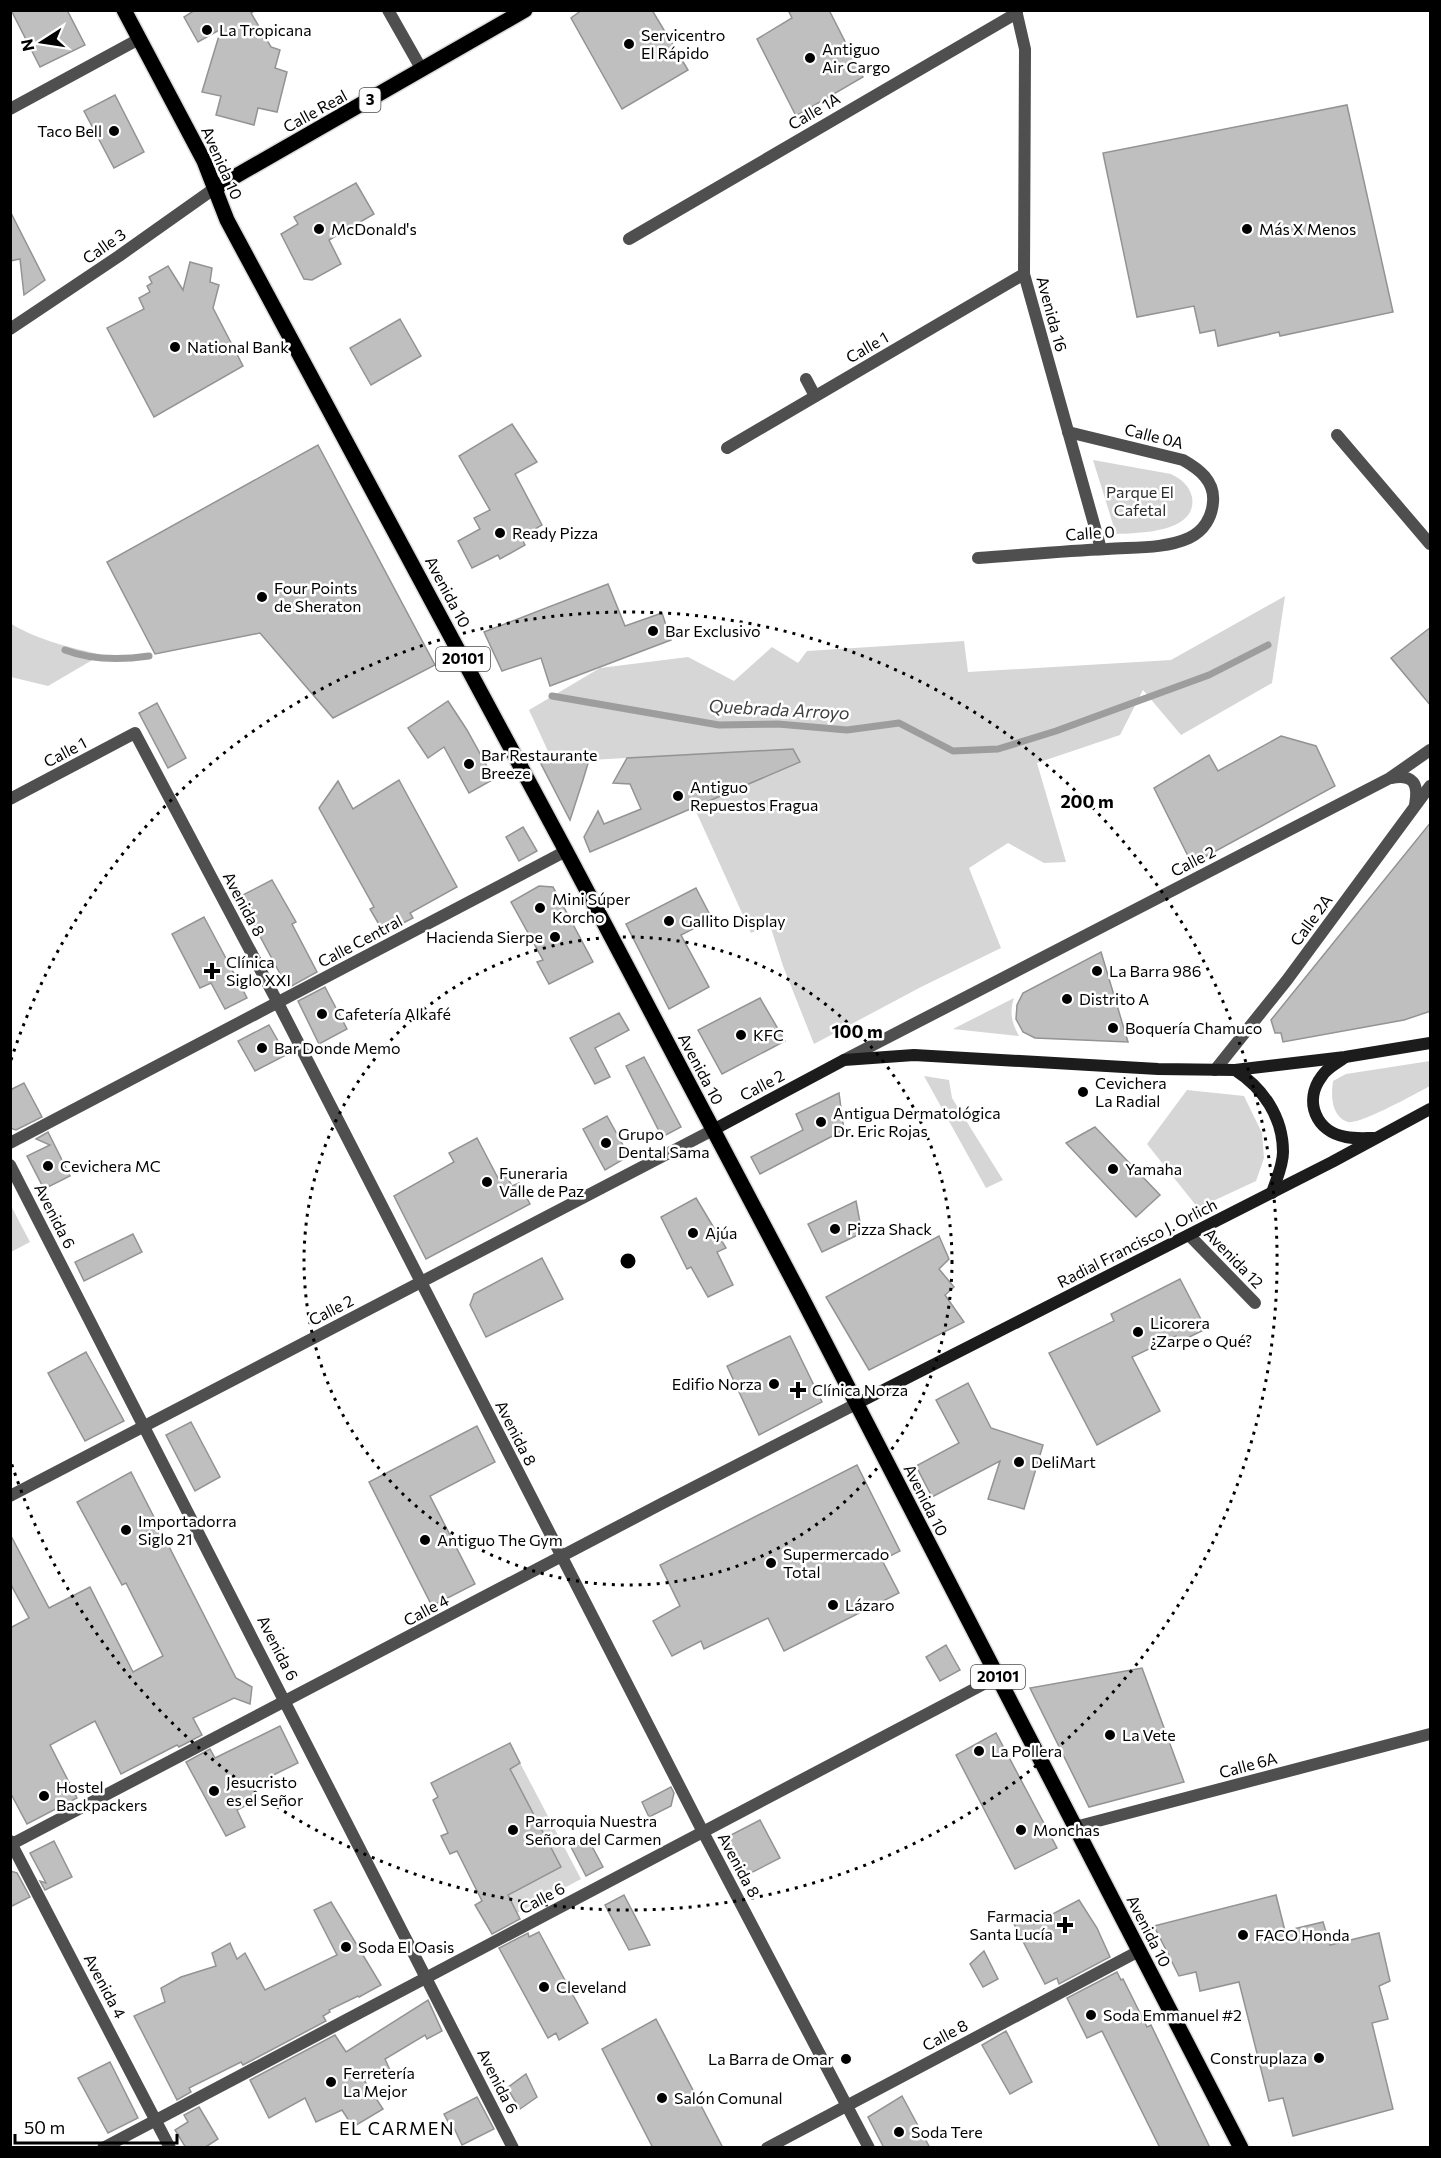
<svg xmlns="http://www.w3.org/2000/svg" width="1441" height="2158" font-family="Commissioner,sans-serif">
<rect width="100%" height="100%" fill="#fff"/>
<!-- green -->
<g fill="#d6d6d6">
<path d="M1093,460L1171,474C1181,479 1189,485 1192,497C1198,533 1138,533 1116,534Z"/>
<path d="M1285,596L1272,683L1181,735L1143,690L1120,735L1037,763L1066,862L1044,863L1008,843L969,868L1001,948L921,987L814,1044L783,966L770,925L751,933L694,807L793,749L553,762L529,710L600,668L688,657L734,681L772,647L798,663L807,651L964,641L968,672L1171,660Z"/>
<path d="M10,623C41,642 68,646 101,655L48,686L11,677Z"/>
<path d="M1014,998C1009,1013 1012,1023 1019,1036L953,1029Z"/>
<path d="M1430,1061V1086C1417,1093 1359,1125 1348,1122C1331,1116 1331,1096 1333,1081L1346,1074Z"/>
<path d="M924,1076L949,1080L952,1098L1003,1180L986,1188Z"/>
<path d="M1187,1090L1244,1096L1262,1133L1264,1158L1256,1181L1198,1208L1147,1144Z"/>
<path d="M10,1204L30,1242L11,1252H10Z"/>
<path d="M520,1763L581,1879L517,1913L458,1797L517,1890L560,1867L510,1769Z"/>
</g>
<g fill="none" stroke-linecap="round" stroke-linejoin="round">
<!-- stream -->
<g stroke="#9d9d9d" stroke-width="7">
<path d="M65,650C91,660 122,660 149,656"/>
<path d="M552,696L719,725L778,724L847,730L899,723L953,751L998,749L1056,731L1209,675L1268,645"/>
</g>
</g>
<!-- building -->
<g fill="#bfbfbf" stroke="#939393" stroke-width="1.5">
<path d="M11,10H67L85,45L40,67Z"/>
<path d="M195,10H256L251,13L271,47L280,50L275,68L287,72L277,112L258,108L254,125L216,115L221,96L202,92L221,29L198,42L184,17Z"/>
<path d="M582,10H652L688,70L622,109L571,18Z"/>
<path d="M788,10H829L863,77L796,116L757,39L792,18Z"/>
<path d="M115,95L144,152L114,168L84,111Z"/>
<path d="M1347,105L1393,312L1280,336L1279,332L1218,346L1215,330L1200,333L1194,306L1137,317L1103,153Z"/>
<path d="M356,183L374,214L329,240L341,264L312,280L304,279L281,234L298,224L294,217Z"/>
<path d="M10,211L45,280L24,295L20,259L10,261Z"/>
<path d="M190,262L212,268L210,282L219,285L213,308L243,366L154,417L107,328L144,309L139,298L150,292L147,286L152,283L149,277L168,266L183,290Z"/>
<path d="M400,319L421,356L371,385L350,348Z"/>
<path d="M512,424L537,462L515,474L542,525L521,537L525,545L500,559L498,555L472,568L458,541L480,529L474,518L490,510L459,456Z"/>
<path d="M318,445L435,665L333,718L260,633L155,654L107,562Z"/>
<path d="M608,584L625,626L662,613L671,640L550,686L541,658L502,671L484,632Z"/>
<path d="M1431,627V706L1391,658Z"/>
<path d="M448,701L467,730L494,779L469,793L444,747L428,758L408,728Z"/>
<path d="M157,703L186,758L168,768L139,713Z"/>
<path d="M1281,736L1316,746L1335,786L1192,864L1154,788L1209,755L1218,771Z"/>
<path d="M793,749L800,762L590,852L584,837L598,811L604,824L641,809L630,784L613,783L627,758Z"/>
<path d="M589,760L583,780L570,820L540,762Z"/>
<path d="M399,780L457,887L410,913L413,918L384,933L370,909L374,907L319,808L338,781L353,809Z"/>
<path d="M1431,822V1011L1404,1020L1283,1042L1281,1033H1275L1271,1020Z"/>
<path d="M523,827L537,851L519,861L506,837Z"/>
<path d="M272,880L296,922L292,924L317,972L290,987L288,981L285,983L239,897Z"/>
<path d="M539,886L553,887L593,962L549,984L537,962L543,960L511,902Z"/>
<path d="M696,888L712,919L681,935L709,987L669,1009L626,924Z"/>
<path d="M204,917L247,998L225,1009L211,983L200,988L172,934Z"/>
<path d="M1101,952L1128,1042L1035,1038L1023,1032L1016,1019L1017,1005L1023,993Z"/>
<path d="M325,987L347,1029L319,1044L298,1001Z"/>
<path d="M760,998L785,1041L722,1074L698,1030Z"/>
<path d="M619,1013L629,1030L595,1048L610,1077L595,1084L570,1038Z"/>
<path d="M269,1025L286,1055L255,1071L238,1041Z"/>
<path d="M644,1057L681,1127L662,1137L626,1066Z"/>
<path d="M24,1083L42,1117L16,1130L10,1128V1090Z"/>
<path d="M839,1093L844,1130L760,1174L751,1157L803,1130L796,1114Z"/>
<path d="M607,1116L629,1156L605,1170L583,1129Z"/>
<path d="M1095,1127L1160,1195L1136,1217L1066,1143Z"/>
<path d="M48,1132L70,1176L44,1189L27,1156L50,1145L36,1139Z"/>
<path d="M477,1138L499,1180L507,1176L512,1186L519,1183L530,1204L426,1259L394,1196L454,1162L449,1153Z"/>
<path d="M696,1198L726,1248L717,1252L733,1285L708,1297L691,1267L687,1269L661,1217Z"/>
<path d="M856,1201L862,1233L822,1252L808,1224Z"/>
<path d="M133,1234L142,1252L84,1281L75,1262Z"/>
<path d="M939,1236L949,1259L939,1269L954,1287L945,1295L964,1322L869,1370L826,1297Z"/>
<path d="M542,1258L563,1299L486,1337L470,1305L474,1294Z"/>
<path d="M1180,1279L1206,1329L1179,1342L1176,1336L1132,1357L1160,1411L1097,1445L1049,1353L1114,1321L1111,1314Z"/>
<path d="M790,1336L822,1402L759,1435L727,1366Z"/>
<path d="M86,1352L124,1421L85,1441L48,1373Z"/>
<path d="M968,1383L991,1428L1043,1445L1024,1509L988,1499L1000,1461L932,1497L916,1466L959,1443L936,1400Z"/>
<path d="M191,1422L220,1477L195,1491L166,1435Z"/>
<path d="M477,1426L495,1462L430,1496L475,1584L432,1606L369,1482Z"/>
<path d="M857,1465L900,1551L882,1560L899,1593L784,1651L768,1618L704,1649L701,1641L672,1656L653,1621L680,1606L660,1565Z"/>
<path d="M131,1472L236,1678L252,1687L250,1704L234,1698L193,1718L202,1735L179,1747L177,1745L121,1774L95,1721L50,1745L77,1798L27,1824L10,1792V1628L29,1618L10,1583V1534L49,1608L90,1587L133,1672L163,1656L126,1583L122,1585L77,1502Z"/>
<path d="M946,1645L960,1670L940,1681L926,1657Z"/>
<path d="M1142,1668L1184,1782L1089,1807L1030,1688Z"/>
<path d="M280,1726L298,1763L251,1786L258,1799L237,1810L245,1827L226,1836L186,1762L210,1749L215,1758Z"/>
<path d="M996,1733L1057,1848L1015,1869L956,1755Z"/>
<path d="M510,1743L520,1763L510,1769L561,1867L508,1895L520,1919L492,1934L475,1905L482,1901L457,1851L450,1854L441,1836L448,1833L433,1800L438,1797L431,1783Z"/>
<path d="M671,1787L674,1793L671,1806L649,1817L642,1802Z"/>
<path d="M760,1820L780,1858L745,1876L729,1845L731,1835Z"/>
<path d="M587,1837L603,1867L586,1876L570,1845Z"/>
<path d="M54,1841L72,1877L45,1890L40,1881L46,1883L30,1853Z"/>
<path d="M10,1871L17,1873L30,1897L10,1907Z"/>
<path d="M624,1895L650,1945L629,1950L605,1905Z"/>
<path d="M1276,1895L1285,1931L1323,1922L1330,1945L1379,1933L1390,1981L1379,1986L1388,2019L1372,2023L1393,2109L1293,2136L1283,2098L1269,2101L1239,1982L1200,1991L1196,1972L1179,1976L1154,1926Z"/>
<path d="M1079,1900L1097,1928L1110,1957L1059,1984L1057,1978L1045,1984L1014,1924L1030,1916L1034,1924Z"/>
<path d="M331,1902L381,1985L359,1997L358,1996L329,2010L330,2012L323,2016L326,2021L243,2065L241,2062L189,2088L191,2092L177,2100L134,2016L165,2002L161,1988L181,1977L216,1966L212,1953L230,1943L237,1959L245,1953L265,1990L337,1955L314,1910Z"/>
<path d="M539,1932L588,2023L559,2040L556,2033L548,2038L499,1948L528,1933L529,1937Z"/>
<path d="M984,1951L998,1979L983,1987L970,1964Z"/>
<path d="M1117,1972L1121,1980L1123,1979L1147,2027L1151,2025L1210,2148H1160L1102,2031L1087,2038L1067,1998Z"/>
<path d="M428,2000L442,2031L427,2039L425,2035L385,2059L390,2070L364,2080L383,2109L353,2127L342,2110L316,2122L305,2098L269,2118L250,2080L335,2035L346,2052Z"/>
<path d="M656,2019L723,2148H653L602,2049Z"/>
<path d="M1006,2031L1032,2082L1010,2094L982,2045Z"/>
<path d="M110,2062L138,2118L108,2133L78,2078Z"/>
<path d="M526,2074L537,2097L520,2109L507,2088Z"/>
<path d="M902,2096L930,2148H884L868,2117Z"/>
<path d="M477,2097L494,2129L462,2145L454,2128L452,2129L444,2114Z"/>
<path d="M199,2107L218,2139L204,2148H186L175,2130L188,2122L184,2115Z"/>
</g>
<g fill="none" stroke-linecap="round" stroke-linejoin="round">
<defs>
<g id="primary">
<path d="M124,10L204,161L227,220L566,851L801,1296L1241,2148"/>
<path d="M215,188L525,10"/>
</g>
</defs>
<!-- primary casing -->
<use href="#primary" stroke="#dbdbdb" stroke-width="18"/>
<!-- minor -->
<g stroke="#4f4f4f" stroke-width="12">
<path d="M388,10L422,70"/>
<path d="M1016,10L1025,49L1024,274L1101,549"/>
<path d="M10,109L139,39"/>
<path d="M629,239L1017,13"/>
<path d="M10,329L119,256L215,188"/>
<path d="M806,379L815,396"/>
<path d="M1337,435L1430,544"/>
<path d="M727,448L1024,274"/>
<path d="M978,558C1021,555 1064,551 1107,549C1133,547 1165,549 1189,538C1204,531 1212,517 1213,502C1215,481 1199,469 1183,460L1068,432"/>
<path d="M1391,778C1414,774 1419,784 1415,805"/>
<path d="M10,799L135,733L278,1003L703,1832L869,2148"/>
<path d="M844,1060L1390,778L1430,750"/>
<path d="M1215,1070L1287,980L1430,786"/>
<path d="M10,1143L566,851"/>
<path d="M10,1165L513,2148"/>
<path d="M1189,1235L1255,1303"/>
<path d="M1075,1827L1430,1734"/>
<path d="M10,1841L170,2148"/>
<path d="M103,2148L997,1677"/>
<path d="M767,2148L1139,1951"/>
</g>
<!-- tertiary -->
<g stroke="#4f4f4f" stroke-width="12">
<path d="M10,1496L713,1130"/>
<path d="M10,1845L663,1503L856,1404"/>
</g>
<!-- secondary -->
<g stroke="#1c1c1c" stroke-width="12">
<path d="M1344,1058C1336,1064 1327,1068 1322,1076C1303,1101 1316,1132 1346,1137C1356,1139 1366,1138 1375,1138"/>
<path d="M1235,1070C1263,1088 1283,1117 1283,1152C1283,1166 1276,1180 1272,1193"/>
<path d="M713,1130L844,1060L914,1055L1158,1069L1235,1070L1345,1057L1430,1043"/>
<path d="M856,1404L1332,1162L1430,1109"/>
</g>
<!-- primary -->
<use href="#primary" stroke="#000" stroke-width="15"/>
</g>
<!-- distance rings -->
<g fill="none" stroke="#000" stroke-width="3" stroke-dasharray="3 6">
<circle cx="628" cy="1261" r="324"/>
<path d="M11 1060A649 649 0 1 1 11 1462"/>
</g>
<!-- markers -->
<g fill="#000" stroke="#fff" stroke-width="2">
<circle cx="207" cy="30" r="6"/>
<circle cx="629" cy="44" r="6"/>
<circle cx="810" cy="58" r="6"/>
<circle cx="114" cy="131" r="6"/>
<circle cx="319" cy="229" r="6"/>
<circle cx="1247" cy="229" r="6"/>
<circle cx="175" cy="347" r="6"/>
<circle cx="500" cy="533" r="6"/>
<circle cx="262" cy="597" r="6"/>
<circle cx="653" cy="631" r="6"/>
<circle cx="469" cy="764" r="6"/>
<circle cx="678" cy="796" r="6"/>
<circle cx="540" cy="908" r="6"/>
<circle cx="669" cy="921" r="6"/>
<circle cx="555" cy="937" r="6"/>
<path d="M209 962h6v6h6v6h-6v6h-6v-6h-6v-6h6z"/>
<circle cx="1097" cy="971" r="6"/>
<circle cx="1067" cy="999" r="6"/>
<circle cx="322" cy="1014" r="6"/>
<circle cx="1113" cy="1028" r="6"/>
<circle cx="741" cy="1035" r="6"/>
<circle cx="262" cy="1048" r="6"/>
<circle cx="1083" cy="1092" r="6"/>
<circle cx="821" cy="1122" r="6"/>
<circle cx="606" cy="1143" r="6"/>
<circle cx="48" cy="1166" r="6"/>
<circle cx="1113" cy="1169" r="6"/>
<circle cx="487" cy="1182" r="6"/>
<circle cx="835" cy="1229" r="6"/>
<circle cx="693" cy="1233" r="6"/>
<circle cx="1138" cy="1332" r="6"/>
<circle cx="774" cy="1384" r="6"/>
<path d="M795 1381h6v6h6v6h-6v6h-6v-6h-6v-6h6z"/>
<circle cx="1019" cy="1462" r="6"/>
<circle cx="126" cy="1530" r="6"/>
<circle cx="425" cy="1540" r="6"/>
<circle cx="771" cy="1563" r="6"/>
<circle cx="833" cy="1605" r="6"/>
<circle cx="1110" cy="1735" r="6"/>
<circle cx="979" cy="1751" r="6"/>
<circle cx="214" cy="1791" r="6"/>
<circle cx="44" cy="1796" r="6"/>
<circle cx="513" cy="1830" r="6"/>
<circle cx="1021" cy="1830" r="6"/>
<path d="M1062 1916h6v6h6v6h-6v6h-6v-6h-6v-6h6z"/>
<circle cx="1243" cy="1935" r="6"/>
<circle cx="346" cy="1947" r="6"/>
<circle cx="544" cy="1987" r="6"/>
<circle cx="1091" cy="2015" r="6"/>
<circle cx="1319" cy="2058" r="6"/>
<circle cx="846" cy="2059" r="6"/>
<circle cx="331" cy="2082" r="6"/>
<circle cx="662" cy="2098" r="6"/>
<circle cx="899" cy="2132" r="6"/>
</g>
<g text-anchor="middle" stroke-width="5" stroke-linejoin="round" paint-order="stroke">
<!-- shield labels -->
<g fill="#fff" stroke="#4c4c4c" stroke-width="1.5">
<rect x="359.5" y="88" width="21" height="24" rx="4.5"/>
<rect x="436" y="647" width="54" height="24" rx="4.5"/>
<rect x="971" y="1665" width="54" height="24" rx="4.5"/>
</g>
<g font-size="15" font-weight="bold" fill="#000">
<text x="370" y="105">3</text>
<text x="463" y="664">20101</text>
<text x="998" y="1682">20101</text>
</g>
<!-- poi labels -->
<g font-size="16" fill="#000" stroke="#fff" text-anchor="start">
<text x="219" y="36">La Tropicana</text>
<text x="641" y="41">Servicentro<tspan x="641" dy="18">El Rápido</tspan></text>
<text x="822" y="55">Antiguo<tspan x="822" dy="18">Air Cargo</tspan></text>
<text x="102" y="137" text-anchor="end">Taco Bell</text>
<text x="331" y="235">McDonald's</text>
<text x="1259" y="235">Más X Menos</text>
<text x="187" y="353">National Bank</text>
<text x="512" y="539">Ready Pizza</text>
<text x="274" y="594">Four Points<tspan x="274" dy="18">de Sheraton</tspan></text>
<text x="665" y="637">Bar Exclusivo</text>
<text x="481" y="761">Bar Restaurante<tspan x="481" dy="18">Breeze</tspan></text>
<text x="690" y="793">Antiguo<tspan x="690" dy="18">Repuestos Fragua</tspan></text>
<text x="552" y="905">Mini Súper<tspan x="552" dy="18">Korcho</tspan></text>
<text x="681" y="927">Gallito Display</text>
<text x="543" y="943" text-anchor="end">Hacienda Sierpe</text>
<text x="226" y="968">Clínica<tspan x="226" dy="18">Siglo XXI</tspan></text>
<text x="1109" y="977">La Barra 986</text>
<text x="1079" y="1005">Distrito A</text>
<text x="334" y="1020">Cafetería Alkafé</text>
<text x="1125" y="1034">Boquería Chamuco</text>
<text x="753" y="1041">KFC</text>
<text x="274" y="1054">Bar Donde Memo</text>
<text x="1095" y="1089">Cevichera<tspan x="1095" dy="18">La Radial</tspan></text>
<text x="833" y="1119">Antigua Dermatológica<tspan x="833" dy="18">Dr. Eric Rojas</tspan></text>
<text x="618" y="1140">Grupo<tspan x="618" dy="18">Dental Sama</tspan></text>
<text x="60" y="1172">Cevichera MC</text>
<text x="1125" y="1175">Yamaha</text>
<text x="499" y="1179">Funeraria<tspan x="499" dy="18">Valle de Paz</tspan></text>
<text x="847" y="1235">Pizza Shack</text>
<text x="705" y="1239">Ajúa</text>
<text x="1150" y="1329">Licorera<tspan x="1150" dy="18">¿Zarpe o Qué?</tspan></text>
<text x="762" y="1390" text-anchor="end">Edifio Norza</text>
<text x="812" y="1396">Clínica Norza</text>
<text x="1031" y="1468">DeliMart</text>
<text x="138" y="1527">Importadorra<tspan x="138" dy="18">Siglo 21</tspan></text>
<text x="437" y="1546">Antiguo The Gym</text>
<text x="783" y="1560">Supermercado<tspan x="783" dy="18">Total</tspan></text>
<text x="845" y="1611">Lázaro</text>
<text x="1122" y="1741">La Vete</text>
<text x="991" y="1757">La Pollera</text>
<text x="226" y="1788">Jesucristo<tspan x="226" dy="18">es el Señor</tspan></text>
<text x="56" y="1793">Hostel<tspan x="56" dy="18">Backpackers</tspan></text>
<text x="525" y="1827">Parroquia Nuestra<tspan x="525" dy="18">Señora del Carmen</tspan></text>
<text x="1033" y="1836">Monchas</text>
<text x="1053" y="1922" text-anchor="end">Farmacia<tspan x="1053" dy="18">Santa Lucía</tspan></text>
<text x="1255" y="1941">FACO Honda</text>
<text x="358" y="1953">Soda El Oasis</text>
<text x="556" y="1993">Cleveland</text>
<text x="1103" y="2021">Soda Emmanuel #2</text>
<text x="1307" y="2064" text-anchor="end">Construplaza</text>
<text x="834" y="2065" text-anchor="end">La Barra de Omar</text>
<text x="343" y="2079">Ferretería<tspan x="343" dy="18">La Mejor</tspan></text>
<text x="674" y="2104">Salón Comunal</text>
<text x="911" y="2138">Soda Tere</text>
</g>
<!-- street labels -->
<g font-size="16" fill="#000" stroke="#fff">
<text transform="translate(315 111) rotate(-29)" y="6">Calle Real</text>
<text transform="translate(814 111) rotate(-30)" y="6">Calle 1A</text>
<text transform="translate(222 163) rotate(66)" y="6">Avenida 10</text>
<text transform="translate(104 246) rotate(-35)" y="6">Calle 3</text>
<text transform="translate(1052 314) rotate(75)" y="6">Avenida 16</text>
<text transform="translate(867 347) rotate(-30)" y="6">Calle 1</text>
<text transform="translate(1154 436) rotate(14)" y="6">Calle 0A</text>
<text transform="translate(1090 533) rotate(-4)" y="6">Calle 0</text>
<text transform="translate(448 592) rotate(62)" y="6">Avenida 10</text>
<text transform="translate(65 752) rotate(-28)" y="6">Calle 1</text>
<text transform="translate(1193 861) rotate(-27)" y="6">Calle 2</text>
<text transform="translate(244 904) rotate(62)" y="6">Avenida 8</text>
<text transform="translate(1311 920) rotate(-54)" y="6">Calle 2A</text>
<text transform="translate(360 941) rotate(-28)" y="6">Calle Central</text>
<text transform="translate(701 1069) rotate(62)" y="6">Avenida 10</text>
<text transform="translate(762 1085) rotate(-28)" y="6">Calle 2</text>
<text transform="translate(55 1216) rotate(63)" y="6">Avenida 6</text>
<text transform="translate(1137 1243) rotate(-27)" y="6">Radial Francisco J. Orlich</text>
<text transform="translate(1234 1258) rotate(46)" y="6">Avenida 12</text>
<text transform="translate(331 1310) rotate(-27)" y="6">Calle 2</text>
<text transform="translate(516 1433) rotate(63)" y="6">Avenida 8</text>
<text transform="translate(926 1500) rotate(63)" y="6">Avenida 10</text>
<text transform="translate(426 1610) rotate(-28)" y="6">Calle 4</text>
<text transform="translate(278 1648) rotate(63)" y="6">Avenida 6</text>
<text transform="translate(1248 1765) rotate(-15)" y="6">Calle 6A</text>
<text transform="translate(739 1865) rotate(62)" y="6">Avenida 8</text>
<text transform="translate(542 1898) rotate(-28)" y="6">Calle 6</text>
<text transform="translate(1149 1931) rotate(63)" y="6">Avenida 10</text>
<text transform="translate(105 1986) rotate(62)" y="6">Avenida 4</text>
<text transform="translate(945 2035) rotate(-28)" y="6">Calle 8</text>
<text transform="translate(498 2081) rotate(63)" y="6">Avenida 6</text>
</g>
<!-- park labels -->
<g font-size="16" fill="#2d2d2d" stroke="#fff">
<text x="1140" y="498">Parque El<tspan x="1140" dy="18">Cafetal</tspan></text>
</g>
<!-- water labels -->
<g font-size="18" font-style="italic" fill="#3e3e3e" stroke="#fff">
<text transform="translate(779 710) rotate(3)" y="6">Quebrada Arroyo</text>
</g>
<!-- neighbourhood labels -->
<g font-size="18" letter-spacing="1.5" fill="#000" stroke="#fff">
<text x="397" y="2135">EL CARMEN</text>
</g>
</g>
<circle cx="628" cy="1261" r="9" fill="#000" stroke="#fff" stroke-width="3"/>
<g font-size="18" text-anchor="middle" font-weight="bold" fill="#000" stroke="#fff" stroke-width="5" stroke-linejoin="round" paint-order="stroke">
<text x="1087" y="808">200 m</text>
<text x="857" y="1038">100 m</text>
</g>
<!-- border -->
<rect width="1441" height="2158" fill="none" stroke="#000000" stroke-width="24"/>
<!-- north arrow -->
<g transform="translate(42 42) rotate(258)" stroke="#ffffff" stroke-width="4.5" paint-order="stroke">
<path d="M0-4.5L10 22L0 15L-10 22Z" fill="#000000"/>
<text y="-9" font-size="16" font-weight="bold" text-anchor="middle" fill="#000000">N</text>
</g>
<!-- scale -->
<path d="M15 2134v9h162v-9" fill="none" stroke="#000000" stroke-width="3"/>
<text x="24" y="2134" font-size="18" fill="#000000" stroke="#ffffff" stroke-width="4.5" paint-order="stroke">50 m</text>
</svg>
